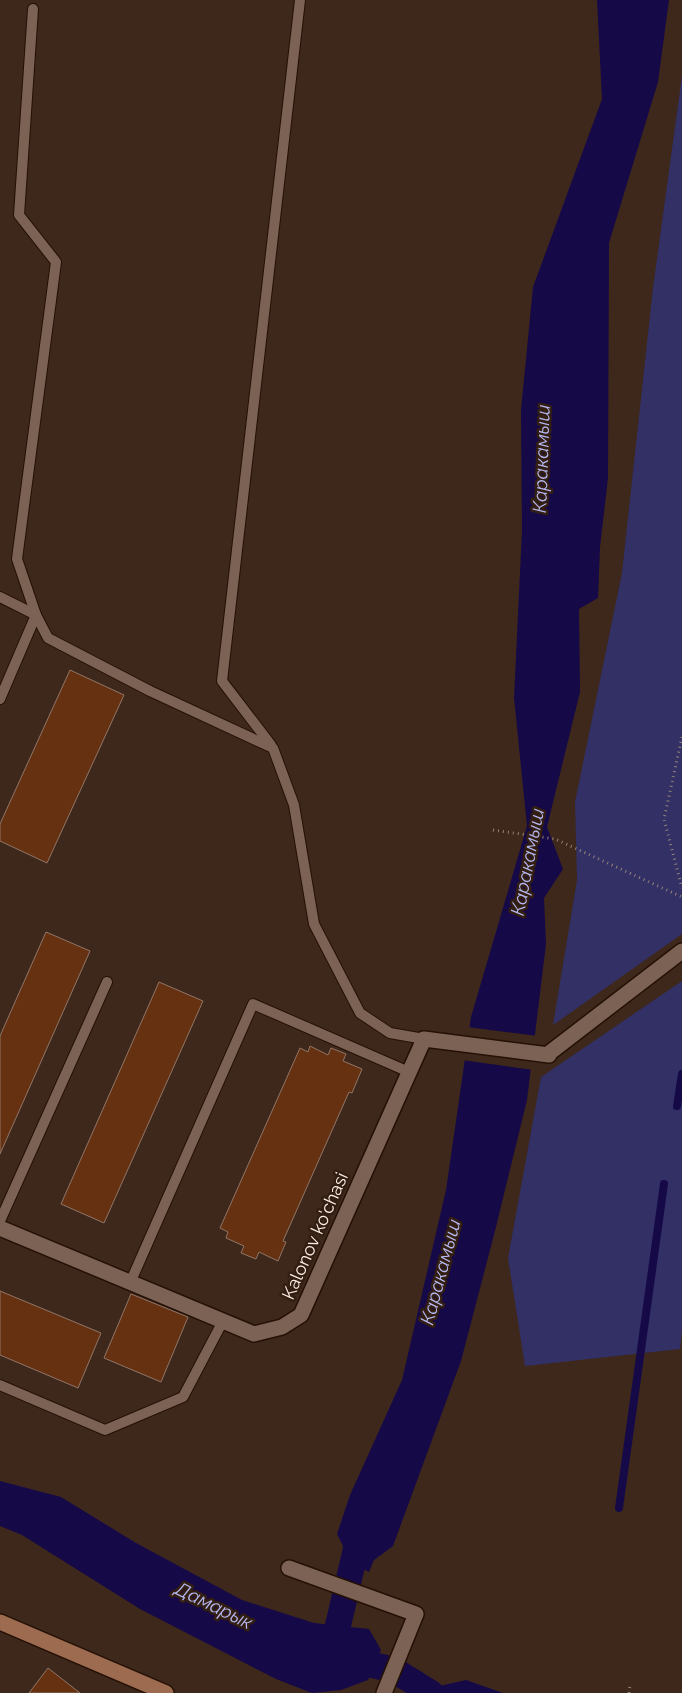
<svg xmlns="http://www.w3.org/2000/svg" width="682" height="1693" font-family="Raleway,sans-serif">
<rect width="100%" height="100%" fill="#3e281c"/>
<!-- green -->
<g fill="#323065">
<path d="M682,76V934L553,1025L577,880L575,802L622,573L653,288Z"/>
<path d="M682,981V1330L680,1349L525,1366L508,1258L541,1077Z"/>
</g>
<!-- water -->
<g fill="#160948">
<path d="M597,0H669L658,82L609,243L608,478L600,547L598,598L579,609L580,692L547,827L563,869L544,898L546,944L527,1100L495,1231L461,1361L393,1546L374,1560L369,1572L341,1557L344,1548L337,1534L350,1495L402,1380L446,1190L471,1017L527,826L514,698L522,530L521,410L533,287L602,99Z"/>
<path d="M0,1481L61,1497L136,1543L242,1600L314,1623L369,1629L381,1650L368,1680L341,1690L312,1693L276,1679L140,1609L22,1535L0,1526Z"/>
<path d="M466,1680L503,1693H433L435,1687Z"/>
</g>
<!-- pier -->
<path fill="#3e281c" d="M467,1027L538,1036L534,1070L462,1060Z"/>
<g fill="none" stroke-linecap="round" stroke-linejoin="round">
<!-- stream -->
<g stroke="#160948" stroke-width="8">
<path d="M677,1106L682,1074"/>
<path d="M619,1508L664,1184"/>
</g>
<!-- canal -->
<g stroke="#160948" stroke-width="26">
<path d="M331,1655L361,1528"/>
<path d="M339,1657L394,1670L431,1693"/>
</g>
</g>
<!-- building -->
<g fill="#653111" stroke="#907668">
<path d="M70,670L124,695L47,863L0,841V824Z"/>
<path d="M46,932L90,951L0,1154V1036Z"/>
<path d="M159,982L203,1001L104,1223L61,1204Z"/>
<path d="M310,1046L328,1055L331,1048L346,1054L343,1061L362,1069L352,1093L349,1092L283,1241L286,1242L278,1261L259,1252L256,1259L241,1253L244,1246L226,1238L228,1232L220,1228L300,1048L308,1052Z"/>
<path d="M0,1291L101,1333L78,1388L0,1355Z"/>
<path d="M131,1294L188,1317L161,1382L104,1358Z"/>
<path d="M48,1668L80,1693H29Z"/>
</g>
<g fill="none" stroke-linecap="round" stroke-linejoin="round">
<defs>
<g id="lane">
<path d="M33,9L19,215L56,262L17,559L36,615L48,638L150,691L273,748L294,805L314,924L360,1013L390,1033L424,1039"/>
<path d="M0,597L36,615L0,699"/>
<path d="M271,745L222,681L300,0"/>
<path d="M0,1221L107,982"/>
<path d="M130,1283L253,1004L409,1072"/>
<path d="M0,1385L105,1430L183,1397L223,1321"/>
</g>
<g id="street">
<path d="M0,1228L254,1334L282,1327L301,1315L424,1039L549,1055L548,1054L682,951"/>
<path d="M289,1568L416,1614L384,1693"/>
</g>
<path id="secondary" d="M0,1622L166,1693"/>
</defs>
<!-- lane casing -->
<use href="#lane" stroke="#241005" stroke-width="12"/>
<!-- street casing -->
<use href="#street" stroke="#241005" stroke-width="18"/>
<!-- secondary casing -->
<use href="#secondary" stroke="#241005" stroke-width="18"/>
<!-- path -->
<g stroke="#958278" stroke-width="3" stroke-dasharray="1 4" stroke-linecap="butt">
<path d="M682,737L664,819L682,888"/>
<path d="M493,830L555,839L682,897"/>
<path d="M629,1693L630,1685"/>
</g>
<!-- lane -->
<use href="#lane" stroke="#7b6254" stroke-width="10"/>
<!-- street -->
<use href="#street" stroke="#7b6254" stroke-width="15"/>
<!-- secondary -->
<use href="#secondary" stroke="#9d6c50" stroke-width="15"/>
</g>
<g text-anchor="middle" stroke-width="5" stroke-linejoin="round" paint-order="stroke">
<!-- street labels -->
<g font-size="18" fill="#fcede5" stroke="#331e12">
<text transform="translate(315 1236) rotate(-66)" y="6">Kalonov ko'chasi</text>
</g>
<!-- water labels -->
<g font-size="19" font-style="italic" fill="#b5b8f2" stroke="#331e12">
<text transform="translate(541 459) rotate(-88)" y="7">Каракамыш</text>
<text transform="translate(527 862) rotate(-79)" y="7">Каракамыш</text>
<text transform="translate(440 1272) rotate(-75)" y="7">Каракамыш</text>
<text transform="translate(214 1605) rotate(26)" y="7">Дамарык</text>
</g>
</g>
</svg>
